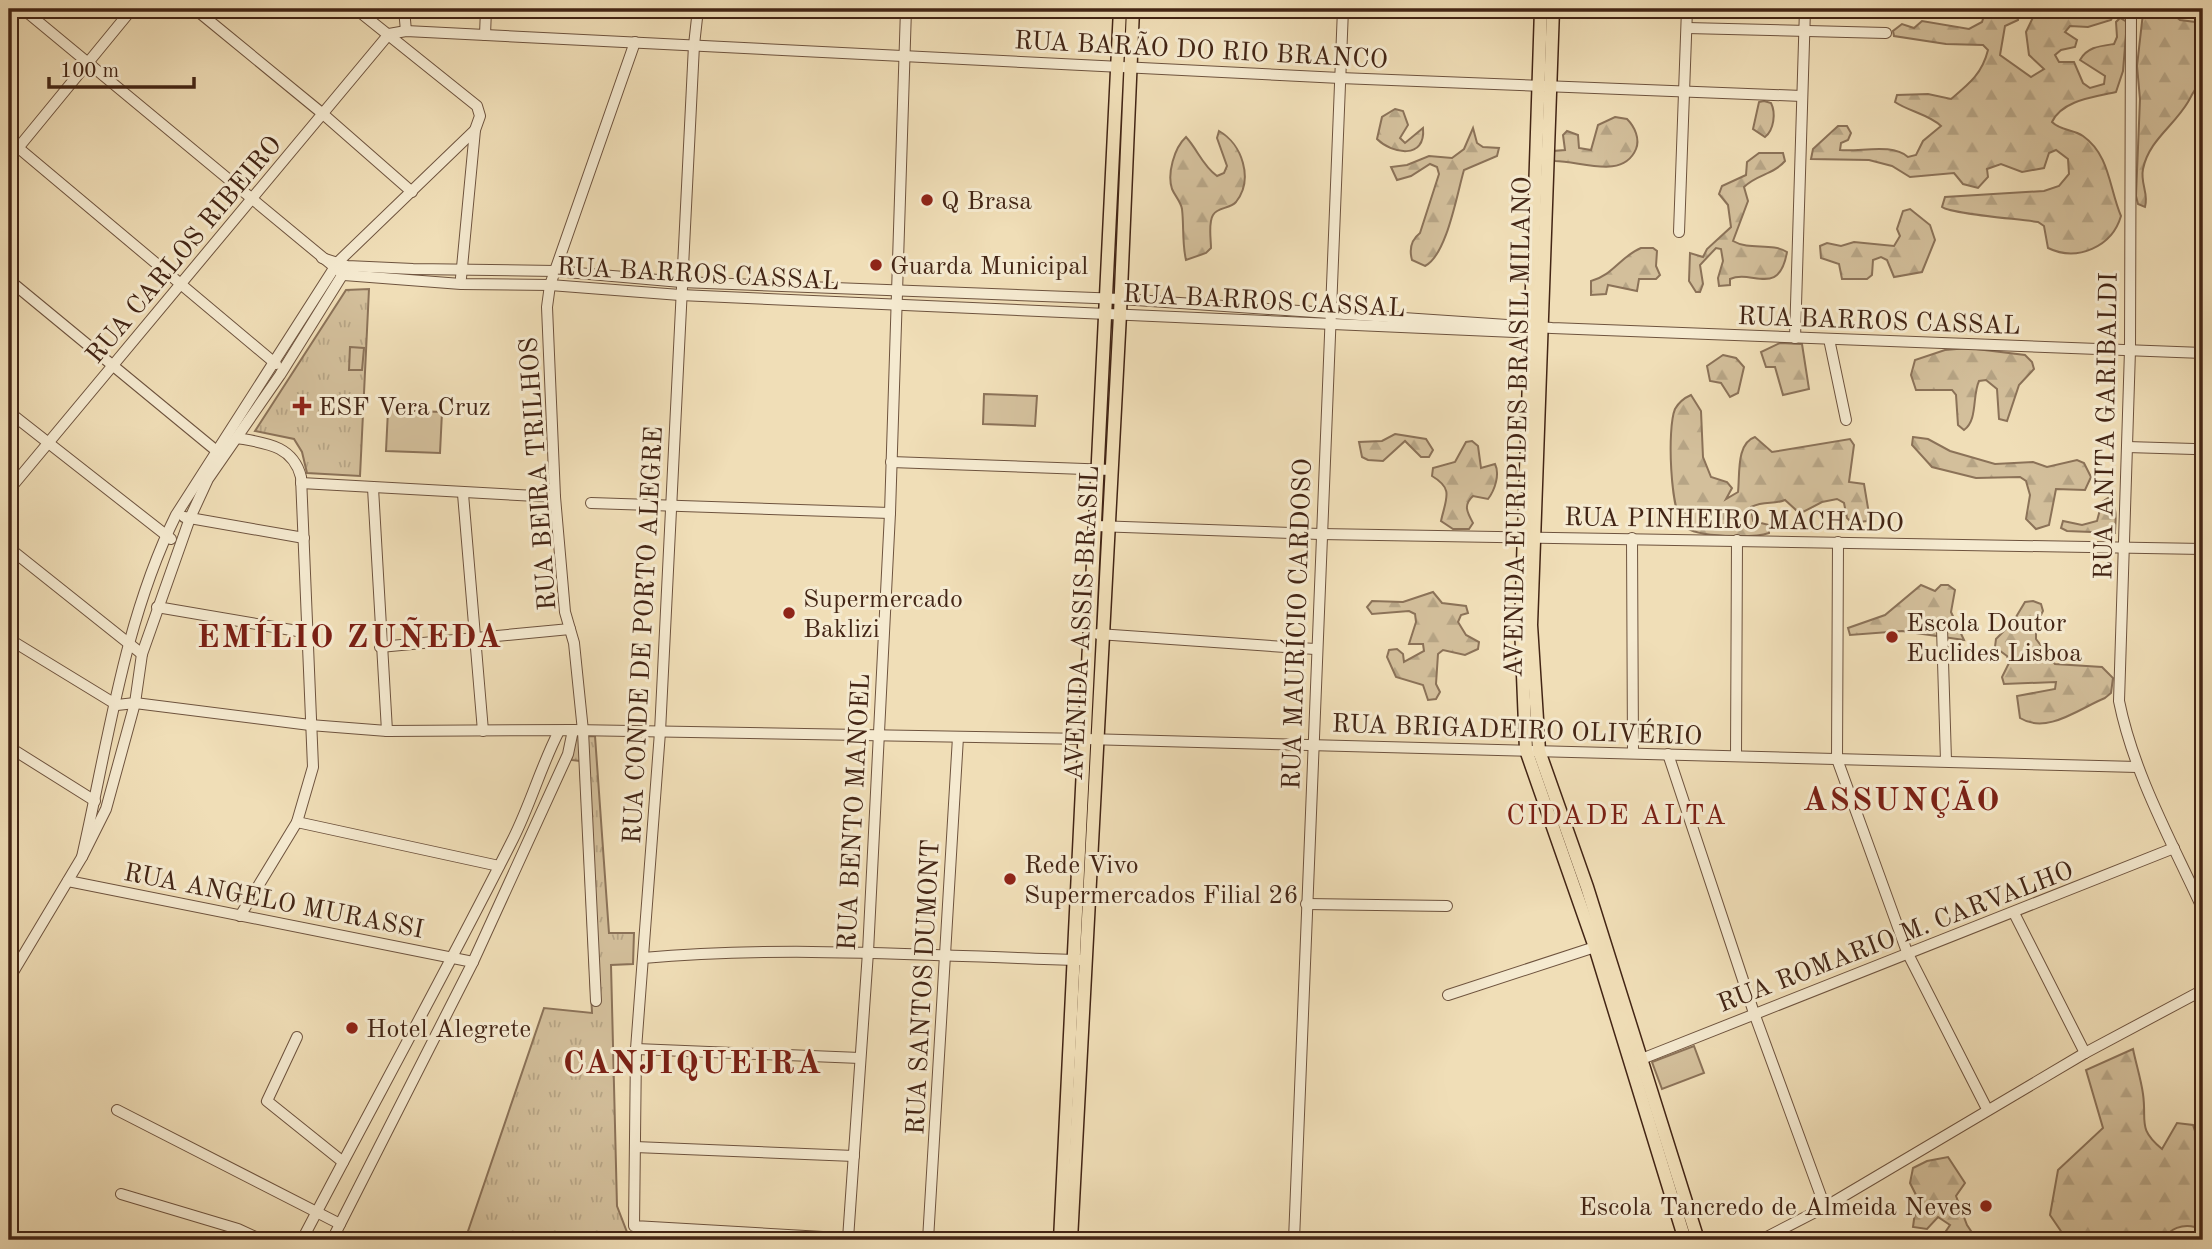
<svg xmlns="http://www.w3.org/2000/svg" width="2212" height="1249" font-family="'Old Standard TT',serif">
<defs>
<pattern id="grass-tufts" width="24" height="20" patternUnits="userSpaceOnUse" patternTransform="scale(1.75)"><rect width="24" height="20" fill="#d3bf9b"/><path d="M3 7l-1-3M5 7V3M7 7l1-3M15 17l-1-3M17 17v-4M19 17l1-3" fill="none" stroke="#b6a485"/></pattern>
<pattern id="forest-firs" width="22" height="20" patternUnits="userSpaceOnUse" patternTransform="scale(1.75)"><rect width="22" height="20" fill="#d3bf9b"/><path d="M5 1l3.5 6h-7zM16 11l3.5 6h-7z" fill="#b6a485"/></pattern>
</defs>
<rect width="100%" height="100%" fill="#f0deb7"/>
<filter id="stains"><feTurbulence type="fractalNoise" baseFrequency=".00286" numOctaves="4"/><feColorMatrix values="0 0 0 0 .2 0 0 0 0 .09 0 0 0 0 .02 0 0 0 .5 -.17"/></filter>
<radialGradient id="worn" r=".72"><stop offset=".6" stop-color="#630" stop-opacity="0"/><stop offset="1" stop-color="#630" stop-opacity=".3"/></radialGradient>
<!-- grass -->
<g fill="url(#grass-tufts)" stroke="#8b7258" stroke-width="2">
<path d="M369,289L360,476L307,473L302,452L294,439L255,431L346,290Z"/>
<path d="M595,736L609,933H634L633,964L611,965L617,1206L630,1240H465L544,1008L592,1013L580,761L571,760L576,737Z"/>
</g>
<!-- forest -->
<g fill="url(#forest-firs)" stroke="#8b7258" stroke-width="2">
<path d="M1986,9H2019L2018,20L2005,26L2000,55L2031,77L2044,69L2029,55L2026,32L2037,9H2117L2111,20L2088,27L2070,26L2065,32L2077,40L2075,47L2061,50L2055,55L2059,62H2074L2083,83L2090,88L2104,84L2105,76L2080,60C2087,47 2100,46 2114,44L2117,37L2116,22L2120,18L2127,22L2123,71L2116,92C2095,97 2062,100 2052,122C2061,131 2073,129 2083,136C2110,155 2109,188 2121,216C2112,247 2077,262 2048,248L2044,226L2038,222C2020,219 1951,214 1942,207L1945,197L2044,191L2059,186L2069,174L2068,159L2056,150L2049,153L2044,168L2022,172L2001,164L1987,169L1988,177L1978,188L1963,184L1954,173L1910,177L1892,166L1869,160L1811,159L1813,149L1838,126H1847L1851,133L1848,140L1841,143L1840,150C1861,152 1892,143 1908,157L1916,155L1923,141L1941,126C1930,115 1908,111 1895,102L1897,95L1928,94L1951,99C1969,84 1982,74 1988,50L1983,45L1946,44L1894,36L1893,31L1902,24L1914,28L1922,21L1969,29L1982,22Z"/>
<path d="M2167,9L2180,20L2203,23V81C2194,88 2194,92 2188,102C2174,126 2149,140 2143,169C2140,183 2149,194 2145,207L2138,204L2136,196L2140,99L2137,66L2143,13Z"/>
<path d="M1764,101L1771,103C1776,113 1774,130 1765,137L1753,129L1759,102Z"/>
<path d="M1395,109L1403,111L1408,125L1400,138L1405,143L1423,128C1426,160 1392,154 1377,139L1382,117Z"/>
<path d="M1615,117L1627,119C1635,127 1640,139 1636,149C1623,180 1581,161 1555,161L1552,157L1553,151L1565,150L1563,135L1567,131L1578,135L1579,148L1591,150L1598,125Z"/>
<path d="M1473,128L1477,143L1483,147L1499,148L1497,156L1464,170C1457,193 1447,255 1425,266L1412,260C1409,249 1411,240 1420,233L1439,174L1437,167L1430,164L1411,176L1397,180L1391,167L1407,165L1429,156L1452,158L1464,149Z"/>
<path d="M1219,131C1242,144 1254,179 1236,202C1230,209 1217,207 1213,215C1208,223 1211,239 1211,248L1206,253L1186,260C1182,243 1184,226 1182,209C1181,202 1175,196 1172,189C1167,174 1174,148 1186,137C1198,150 1202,165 1217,176L1224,173L1227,166L1217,138Z"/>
<path d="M1759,153H1783L1785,161C1773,175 1757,174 1744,187L1748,201L1733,241C1750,251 1771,242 1787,252C1779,298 1752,269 1730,279V285L1719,286L1718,278L1723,261L1721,249L1716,248L1700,265L1703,284L1700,292H1696L1689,281L1690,253L1703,257L1707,249L1731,227L1728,205L1719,194L1722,186L1746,175L1747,162Z"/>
<path d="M1910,209L1930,225L1935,240L1922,272L1894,277L1887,260L1881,257L1873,260L1872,275L1867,279H1842L1839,264L1821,258L1820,246L1827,243L1841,246L1854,242L1894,246L1900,236L1897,229L1903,211Z"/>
<path d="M1641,248H1653L1657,251L1656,266L1660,275L1656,279H1639L1637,291L1608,285L1606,294L1591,295V281C1612,276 1621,256 1641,248Z"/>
<path d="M1780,343L1802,344L1809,389L1783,395L1775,367H1766L1761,352Z"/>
<path d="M1968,348L2025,355L2032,362L2034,369L2019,385L2007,421L1999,419L1997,389L1986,380L1979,381C1972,396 1978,420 1964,430L1958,425L1956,395L1952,390H1916L1911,375L1915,360L1945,350Z"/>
<path d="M1723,355L1736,358L1744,367L1738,393L1730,397L1721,383L1710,381L1707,366Z"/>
<path d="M1691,395L1701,411L1703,457L1711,477L1727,482L1732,488L1726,499L1738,492C1740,475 1736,443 1755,437L1772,452L1850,439L1854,445L1849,482L1864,484L1869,514L1867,521L1852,523L1847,518L1844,503L1837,499L1822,502L1803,512L1796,510L1785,500C1773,505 1765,500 1751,507L1753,521L1769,525V533C1754,538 1696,538 1684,526C1670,512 1667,428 1675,409C1679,402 1684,398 1691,395Z"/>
<path d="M1395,434L1426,439L1433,450L1429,457H1421L1405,441L1383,461L1368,460L1362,457L1359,442L1382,441Z"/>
<path d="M1913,437L1928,439L1950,451L1995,464L2033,462L2047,467L2077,460L2084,463L2091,477L2085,490L2056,489L2049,525L2036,529L2026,519L2030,495L2026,481L2020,477L1976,478L1932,467L1912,445Z"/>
<path d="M1472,441L1478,446L1481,468L1495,464C1500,474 1495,490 1488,499L1473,496C1463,505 1467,512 1473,523L1469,529H1453L1441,521C1446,498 1454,489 1432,476L1433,468L1455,462L1466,442Z"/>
<path d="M2108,498C2119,508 2115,521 2115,533L2067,531L2061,528L2063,521L2082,525L2097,521L2102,502Z"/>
<path d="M1921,585L1935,591L1941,585H1948L1955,590L1951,612L1964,640L1902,631L1850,635L1848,628L1885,615Z"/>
<path d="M1433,592L1442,603L1466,606L1468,613L1461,615L1458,622L1466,635L1479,642L1478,649L1465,655L1443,650L1438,654L1436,684L1440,692L1436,699L1428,700L1423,685L1396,677L1387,657L1389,650L1397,649L1403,654L1404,662L1424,651L1423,644H1409L1416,622L1415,614L1409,611L1372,614L1367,607L1372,601L1403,602Z"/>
<path d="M2033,601L2041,604L2043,611L2036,625V639L2055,664L2102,667L2113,678L2111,693L2105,698C2080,708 2047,735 2020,718L2017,696L2055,689L2056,682L2004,684L2002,677L2009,663L2007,656L1995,647L1996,639L2013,622L2025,602Z"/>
<path d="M2133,1049C2136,1064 2141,1079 2143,1094C2147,1122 2137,1128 2162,1149L2177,1123L2193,1125L2198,1140L2203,1145V1239L2195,1227C2183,1224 2169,1228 2164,1240H2067L2050,1215L2058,1170L2103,1128L2086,1070Z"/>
<path d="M1948,1157L1965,1183L1956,1196L1967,1225L1977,1240H1940L1950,1225L1938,1217L1927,1229L1913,1227L1917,1197L1910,1183L1913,1168L1927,1161Z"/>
</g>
<!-- pitch -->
<g fill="#d3bf9b" stroke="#8b7258" stroke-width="2">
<path d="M350,347L364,348L362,370H349Z"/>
<path d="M984,394L1037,396L1035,426L983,424Z"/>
<path d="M388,410L442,412L440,453L386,451Z"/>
<path d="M1694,1046L1704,1073L1662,1089L1652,1062Z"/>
</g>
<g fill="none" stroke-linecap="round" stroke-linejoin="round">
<defs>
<g id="minor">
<path d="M23,9L344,275L461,284L550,285L680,295L1535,333"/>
<path d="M195,9L323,114L412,192"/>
<path d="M356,9L477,106L480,116L475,130L461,278"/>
<path d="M404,9L406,31"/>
<path d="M698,9L694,45L660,732L636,1049L634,1226L875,1240"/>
<path d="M2131,9L2130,350L2119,701C2134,775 2172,842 2203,910"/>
<path d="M1687,28L1886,33"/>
<path d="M485,35L486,9"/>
<path d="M9,140L276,364"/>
<path d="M9,159L132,9"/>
<path d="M1679,232L1687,9"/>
<path d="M322,258L347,266L413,269L555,271L681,282L1121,299L1552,328L2203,353"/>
<path d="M9,280L219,453"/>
<path d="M1795,338L1805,9"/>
<path d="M1829,339L1846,420"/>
<path d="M9,412L171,539"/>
<path d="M237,438C265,443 293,445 301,477L313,767L297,822L240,916"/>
<path d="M2127,447L2194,449"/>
<path d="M891,462L1112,470"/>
<path d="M301,483L555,497"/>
<path d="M373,488L387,731"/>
<path d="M9,490L389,34L406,31L1340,78L1802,96"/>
<path d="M463,494L483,731"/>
<path d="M591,503L890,513"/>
<path d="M184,517L304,538"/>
<path d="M1096,526L1320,534L2203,549"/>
<path d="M1632,538L1633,753"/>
<path d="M1838,542L1837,759L1907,952L1987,1109"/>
<path d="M9,548L142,654"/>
<path d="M157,607L309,633"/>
<path d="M1942,628L1946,761"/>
<path d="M1098,634L1315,649"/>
<path d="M9,639L117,705L135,703L310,725L387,731L573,730L1086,739L2137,767"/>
<path d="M380,647L570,629"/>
<path d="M9,747L95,801"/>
<path d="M1668,754L1754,1013L1825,1207"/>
<path d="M1736,756L1737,540"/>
<path d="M297,822L499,866"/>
<path d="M82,857C108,743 124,620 176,515L338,262L475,130"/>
<path d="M68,881L473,962"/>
<path d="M1306,904L1447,906"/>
<path d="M2014,913L2085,1053"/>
<path d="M643,958C788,945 934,956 1080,960"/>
<path d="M9,979L82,857L106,809L135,703L142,654L190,518L208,479L280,375L346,269"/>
<path d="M1448,995L1595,947"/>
<path d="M596,1001L583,731L574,643L565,612L555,497L547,307L550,285L635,42"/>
<path d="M297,1037L267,1101L343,1162"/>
<path d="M636,1049L860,1058"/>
<path d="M1634,1062L2174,848"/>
<path d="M117,1110L340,1224"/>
<path d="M635,1147L854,1156"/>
<path d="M121,1194L238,1229L262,1240"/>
<path d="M848,1239L868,952L890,513L906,9"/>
<path d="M302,1240C372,1106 445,974 513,839C531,803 541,766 559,731"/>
<path d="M332,1240L473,962L568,754L573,730"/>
<path d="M928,1240L958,737"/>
<path d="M1294,1240L1343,9"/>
<path d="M1761,1240L1825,1207L2085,1053L2203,990"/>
</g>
<g id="major">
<path d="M1541,9L1521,625L1526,750L1595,947L1685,1240"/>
<path d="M1553,9L1531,625L1539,751L1587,887L1698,1240"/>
<path d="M1060,1240L1120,9"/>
<path d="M1071,1240L1120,314L1133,9"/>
</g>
</defs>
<!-- minor casing -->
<use href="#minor" stroke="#6e533e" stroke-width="12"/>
<!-- major casing -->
<use href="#major" stroke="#432515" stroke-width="15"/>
<!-- minor -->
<use href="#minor" stroke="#f5ead0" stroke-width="10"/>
<!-- major -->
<use href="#major" stroke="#f0deb7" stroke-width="12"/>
</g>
<!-- markers -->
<g fill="#8f2418" stroke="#f5ead0" stroke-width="2.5">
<circle cx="927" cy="200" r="7"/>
<circle cx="876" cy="265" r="7"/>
<path d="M298.5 395.5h7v7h7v7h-7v7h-7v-7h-7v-7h7z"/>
<circle cx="789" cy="613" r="7"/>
<circle cx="1892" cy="637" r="7"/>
<circle cx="1010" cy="879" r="7"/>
<circle cx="352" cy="1028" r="7"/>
<circle cx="1986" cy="1206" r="7"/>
</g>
<g text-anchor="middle" stroke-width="6" stroke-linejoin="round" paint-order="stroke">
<!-- street labels -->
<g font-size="26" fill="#432515" stroke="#f5ead0">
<text transform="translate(1201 49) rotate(3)" y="9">RUA BARÃO DO RIO BRANCO</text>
<text transform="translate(183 249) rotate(-50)" y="9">RUA CARLOS RIBEIRO</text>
<text transform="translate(698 273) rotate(3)" y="9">RUA BARROS CASSAL</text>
<text transform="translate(1264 300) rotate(3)" y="9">RUA BARROS CASSAL</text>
<text transform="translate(1879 320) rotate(2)" y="9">RUA BARROS CASSAL</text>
<text transform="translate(2105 426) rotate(-89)" y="9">RUA ANITA GARIBALDI</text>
<text transform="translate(1517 427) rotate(-89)" y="9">AVENIDA EURIPIDES BRASIL MILANO</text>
<text transform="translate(537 474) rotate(-94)" y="9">RUA BEIRA TRILHOS</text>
<text transform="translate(1734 519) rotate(1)" y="9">RUA PINHEIRO MACHADO</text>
<text transform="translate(1081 623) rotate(-87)" y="9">AVENIDA ASSIS BRASIL</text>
<text transform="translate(1296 624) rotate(-88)" y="9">RUA MAURÍCIO CARDOSO</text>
<text transform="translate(642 635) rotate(-87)" y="9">RUA CONDE DE PORTO ALEGRE</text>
<text transform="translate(1517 729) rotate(2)" y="9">RUA BRIGADEIRO OLIVÉRIO</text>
<text transform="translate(853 812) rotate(-87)" y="9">RUA BENTO MANOEL</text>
<text transform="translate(274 900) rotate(11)" y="9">RUA ANGELO MURASSI</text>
<text transform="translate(1895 936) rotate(-21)" y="9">RUA ROMARIO M. CARVALHO</text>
<text transform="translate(922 987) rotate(-87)" y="9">RUA SANTOS DUMONT</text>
</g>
<!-- poi labels -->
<g font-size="26" fill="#432515" stroke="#f5ead0" text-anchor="start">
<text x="941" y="209">Q Brasa</text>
<text x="890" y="274">Guarda Municipal</text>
<text x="318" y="415">ESF Vera Cruz</text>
<text x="803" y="607">Supermercado<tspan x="803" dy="30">Baklizi</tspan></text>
<text x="1906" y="631">Escola Doutor<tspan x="1906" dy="30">Euclides Lisboa</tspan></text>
<text x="1024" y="873">Rede Vivo<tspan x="1024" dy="30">Supermercados Filial 26</tspan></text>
<text x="366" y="1037">Hotel Alegrete</text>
<text x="1972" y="1215" text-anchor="end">Escola Tancredo de Almeida Neves</text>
</g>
<!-- neighbourhood labels -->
<g font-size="28" letter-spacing="2" fill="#7a1f14" stroke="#f5ead0">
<text x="1617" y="824">CIDADE ALTA</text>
</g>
<!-- district labels -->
<g font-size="33" font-weight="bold" letter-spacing="2" fill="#7a1f14" stroke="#f5ead0">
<text x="350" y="647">EMÍLIO ZUÑEDA</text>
<text x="1902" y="810">ASSUNÇÃO</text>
<text x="693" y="1073">CANJIQUEIRA</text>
</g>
</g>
<!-- margin -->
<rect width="2212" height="1249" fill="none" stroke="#f0deb7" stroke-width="35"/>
<rect x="10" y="10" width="2191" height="1228" fill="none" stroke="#432515" stroke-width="3.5"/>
<rect x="18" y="18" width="2177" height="1214" fill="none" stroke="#432515" stroke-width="2"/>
<!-- scale -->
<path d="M49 77v10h145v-10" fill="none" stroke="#432515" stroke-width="3.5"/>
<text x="60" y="77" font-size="21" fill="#432515" stroke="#f5ead0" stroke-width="5" paint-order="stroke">100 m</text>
<rect width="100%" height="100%" filter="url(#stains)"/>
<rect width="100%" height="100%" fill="url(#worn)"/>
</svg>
